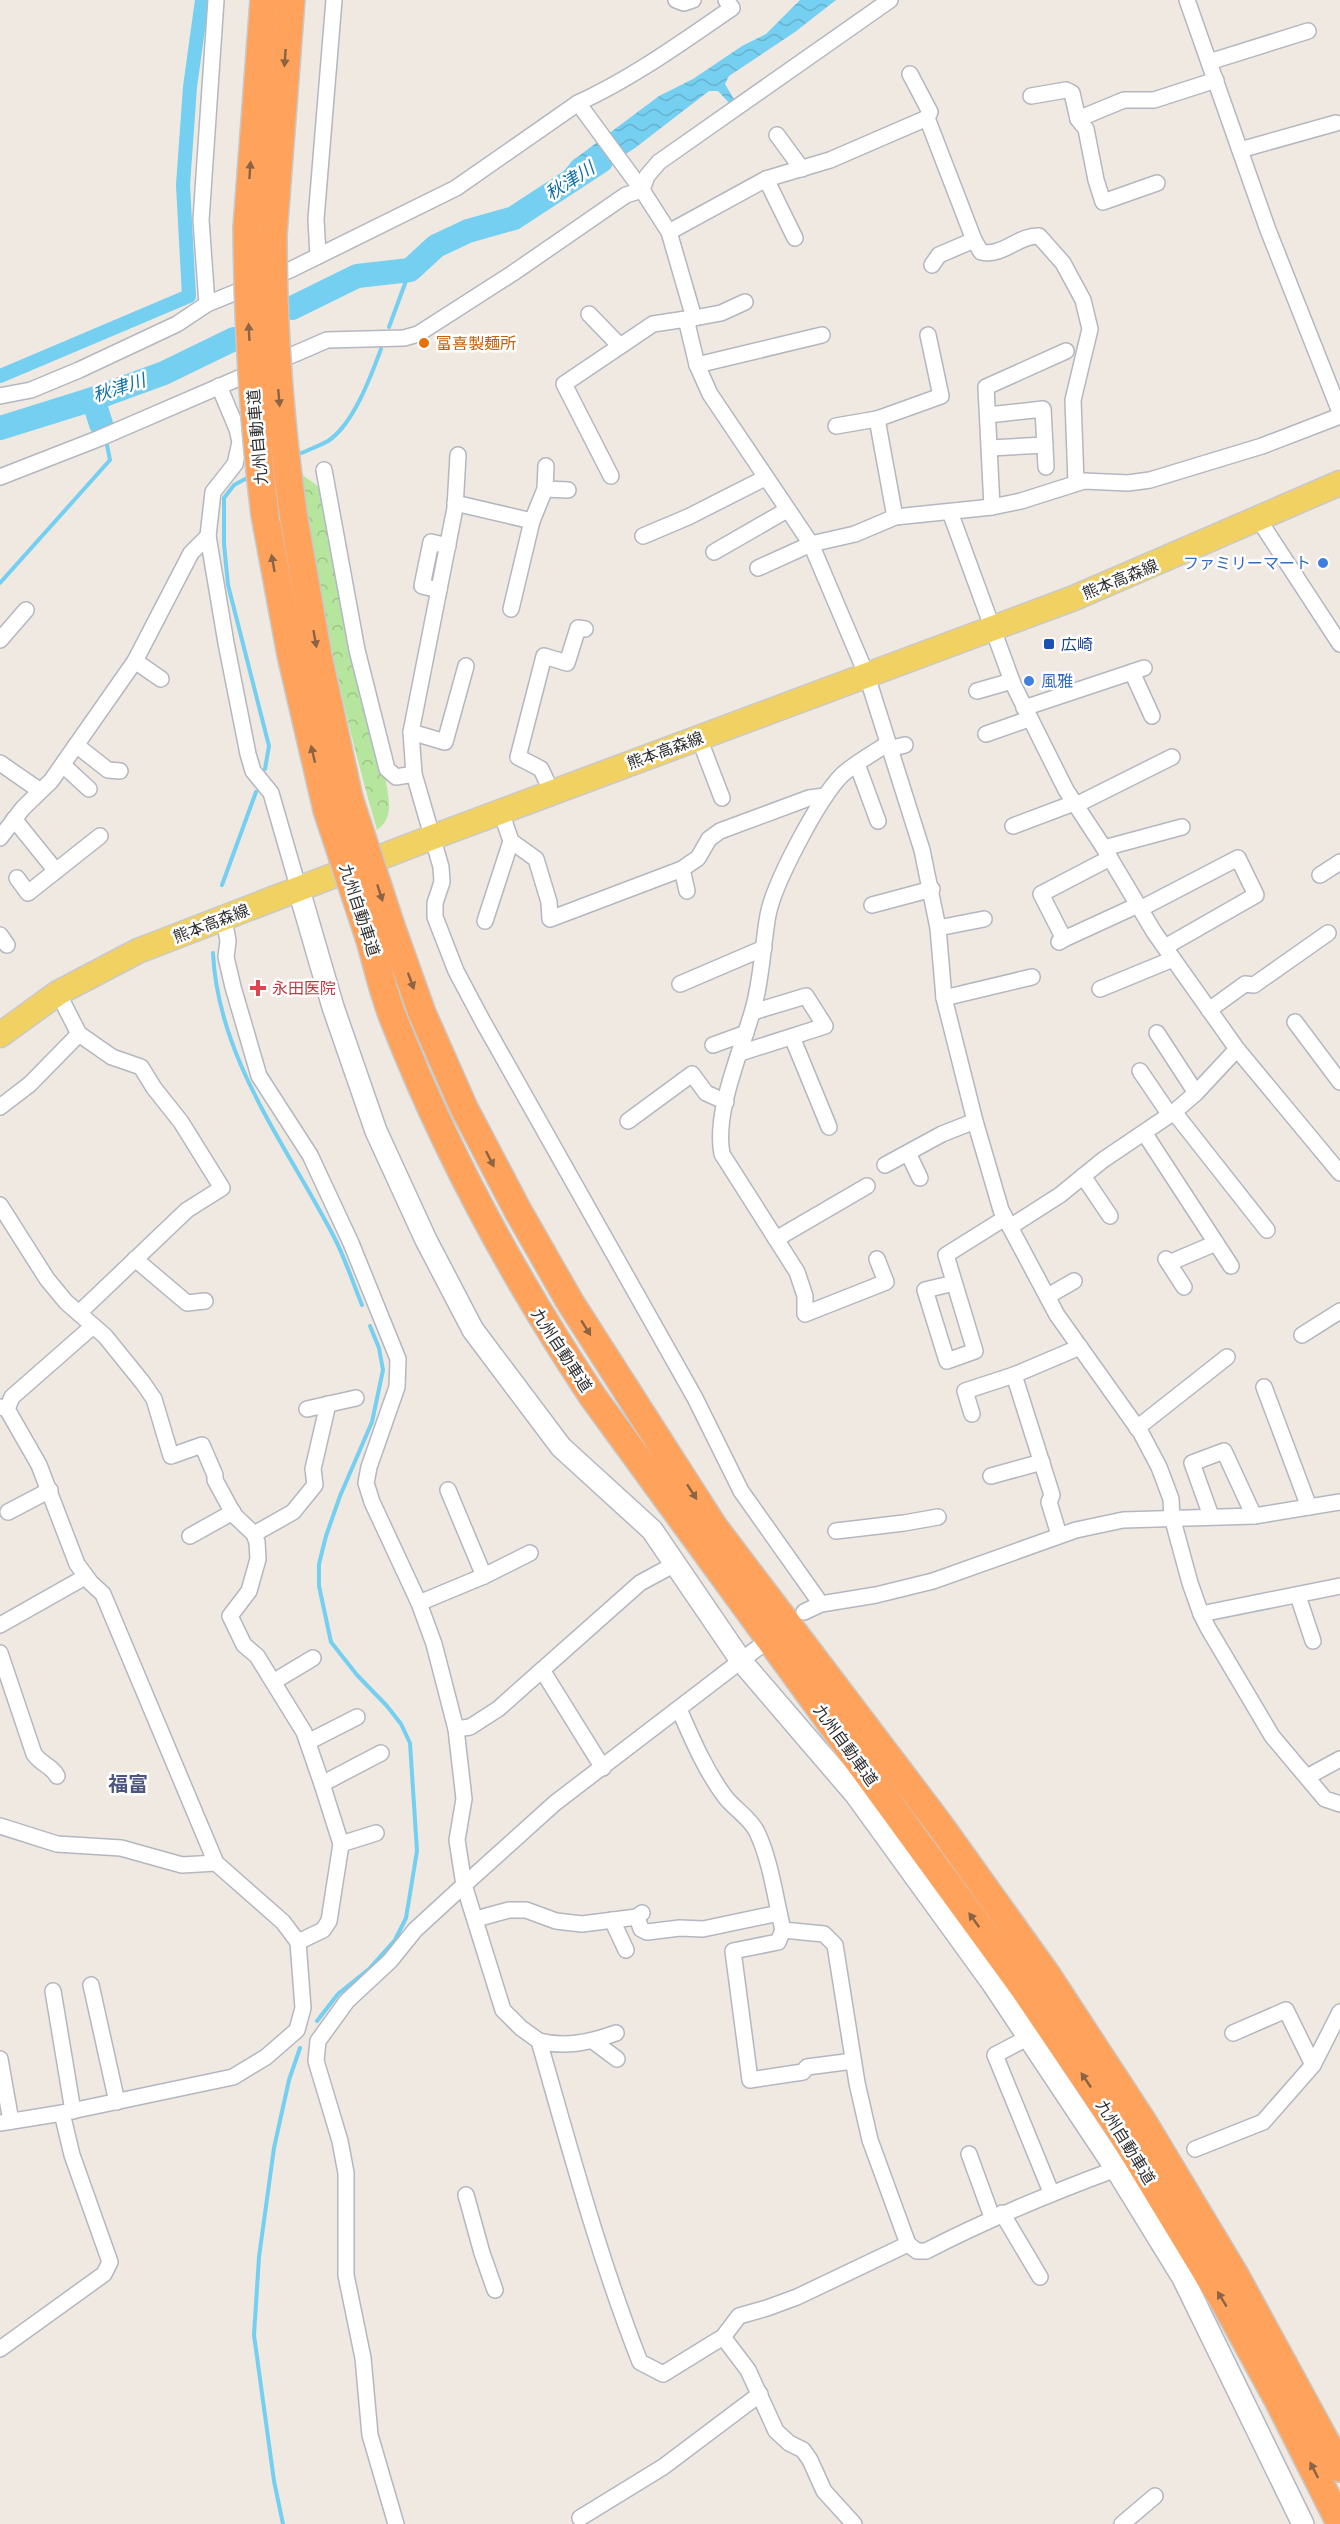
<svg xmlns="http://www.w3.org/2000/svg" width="1340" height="2524" font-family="Signika,'Noto Sans JP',sans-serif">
<defs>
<pattern id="forest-crowns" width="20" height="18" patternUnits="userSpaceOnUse" patternTransform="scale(1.5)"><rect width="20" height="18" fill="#b6e59e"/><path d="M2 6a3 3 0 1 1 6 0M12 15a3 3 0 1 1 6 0" fill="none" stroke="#9dc588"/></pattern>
<pattern id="water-waves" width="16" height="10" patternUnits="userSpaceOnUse" patternTransform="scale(1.5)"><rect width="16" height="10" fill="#75cff0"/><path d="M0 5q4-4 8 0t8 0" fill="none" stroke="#66b2ce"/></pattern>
</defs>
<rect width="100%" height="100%" fill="#efe9e1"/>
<!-- forest -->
<path fill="url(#forest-crowns)" d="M301,474L319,487C321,500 326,499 330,509C335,519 330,530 327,539L336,551L386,782C389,800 394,818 377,830C343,713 318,595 301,474Z"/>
<!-- water -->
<path fill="url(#water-waves)" d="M800,0H836L795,32L729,76L725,84L735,101L731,105L718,91H709L635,148L580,184L564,171L572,161L659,96L693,79L742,46L766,34Z"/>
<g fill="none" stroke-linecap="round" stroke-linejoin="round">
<!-- stream -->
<g stroke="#75cff0" stroke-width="4">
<path d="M389,327L410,270"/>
<path d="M299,454C308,450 319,446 328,441C353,425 371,376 381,349"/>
<path d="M247,478L234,485L224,498V544L228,585L269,746L265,769"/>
<path d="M0,583L110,460L107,445"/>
<path d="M222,885L256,792"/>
<path d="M213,953C218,1059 287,1146 334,1237C345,1258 353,1283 362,1305"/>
<path d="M317,2021L338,1994L369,1969L395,1940L406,1918L417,1851L410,1743L401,1724L387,1706L357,1675L331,1642L319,1586V1564L326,1536L340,1496L372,1422L383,1370L379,1348L370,1326"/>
<path d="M283,2524L274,2481L254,2335L259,2257L274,2148L289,2080L300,2048"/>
</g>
<!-- canal -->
<path stroke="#75cff0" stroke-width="14" d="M0,376L189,296L183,185L190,87L202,0"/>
<!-- river -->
<g stroke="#75cff0" stroke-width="24">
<path d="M292,308L357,276L410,270L436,246L468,231L514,218L601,161"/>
<path d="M93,399L101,424"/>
<path d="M0,428L93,399L164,373L234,339"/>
</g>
<defs>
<g id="street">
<path d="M676,0L684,3L693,0"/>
<path d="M1187,0L1268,230L1340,412"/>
<path d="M1209,62L1308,31"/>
<path d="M910,74L930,112L927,118"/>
<path d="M1031,96L1066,90L1072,93L1078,119L1086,129L1096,180L1103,202L1157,183"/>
<path d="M578,103L642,190L669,232L694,318L686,319L697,365L710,394L811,544L867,676L922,850L938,928L944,998L975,1121L1001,1210L1057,1315L1141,1433L1159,1467L1171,1499L1172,1517L1190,1583L1201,1614L1208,1628L1272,1736L1325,1799L1340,1804"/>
<path d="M1078,119L1124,100H1154L1216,80"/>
<path d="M777,135L802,169"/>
<path d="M1240,150L1336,123"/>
<path d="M766,179L795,238"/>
<path d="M642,190L647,176L659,162L890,0"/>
<path d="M669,232L766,179L830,160L927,118L974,240L939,255L932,265"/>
<path d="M974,240L981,252C1003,257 1018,235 1039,236L1063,263L1083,300L1090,329L1073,400L1076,483"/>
<path d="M318,256L316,219L334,0"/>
<path d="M207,304L201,220L216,0"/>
<path d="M589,314L620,346"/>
<path d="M694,318L721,313L745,302"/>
<path d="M697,365L822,335"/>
<path d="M0,396L31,390L79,370L177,324L207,304L290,270L456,188L578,103C633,78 682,42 732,8L726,0"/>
<path d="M988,415L1043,409L1046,467"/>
<path d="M836,426L877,419"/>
<path d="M991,448L1045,445"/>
<path d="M324,470L357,650L387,769L396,777L414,774L441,867L442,882L435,903V917L456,971L482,1020L695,1398L741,1491L821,1604"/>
<path d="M611,476L564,384L653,324L686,319"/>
<path d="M0,477L100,438L327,340L404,338L418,334L513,273L626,195L642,190"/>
<path d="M545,489L568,490"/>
<path d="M455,503L532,521L511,609"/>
<path d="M992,507L986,387L1066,351"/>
<path d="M950,512L1013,684L1066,790L1104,848L1154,932L1237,1049L1340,1173"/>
<path d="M895,517L877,419L941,396L928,335"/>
<path d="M1259,520L1340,644"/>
<path d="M532,521L545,489L546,466"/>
<path d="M208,536L213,492L235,464L240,442L237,429L219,386"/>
<path d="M643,536L688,517L765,478"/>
<path d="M714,552L787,510"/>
<path d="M758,568L811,544L855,534L895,517L992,507L1021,501L1084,481L1128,483L1150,480L1262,446L1340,416"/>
<path d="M439,590L422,586L431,542L448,546"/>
<path d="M0,640L26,610"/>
<path d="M135,661L161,679"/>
<path d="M1132,672L1152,716"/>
<path d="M977,691L1012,681"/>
<path d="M1024,708L1144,668"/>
<path d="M411,732L445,742L466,666"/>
<path d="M986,734L1029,719"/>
<path d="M699,738L722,798"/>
<path d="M76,745L108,770L120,771"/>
<path d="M889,749L905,745"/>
<path d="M0,763L39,790"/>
<path d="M857,764L878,821"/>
<path d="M63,765L89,789"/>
<path d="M414,774L411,732L455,508L458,455"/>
<path d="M552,793L541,769L518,757L544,656L567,663L578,628L585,629"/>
<path d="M1076,805L1172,757"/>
<path d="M501,812L511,841L536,859L549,902L550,919L682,869L687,891"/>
<path d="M14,819L56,871"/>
<path d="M1013,826L1074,803"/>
<path d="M0,838L23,808L51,781L135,661L191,553L208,536L226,643L248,754L253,771L271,793L299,890"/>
<path d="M1104,848L1182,827"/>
<path d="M682,869L698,858L709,839L720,831L809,798L825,796"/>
<path d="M1320,875L1340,862"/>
<path d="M17,878L28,893L100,836"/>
<path d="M872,905L932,889"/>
<path d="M1140,909L1238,858L1256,895L1165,947"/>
<path d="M224,918L228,941L226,957L233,987L259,1076L310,1155L351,1243L398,1359L397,1387L369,1467L366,1483L372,1502L419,1603L434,1644L456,1729L464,1799L457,1840L464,1885L503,2010L521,2028L539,2041C570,2149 599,2258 640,2362L663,2374L723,2337L739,2316L767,2308L797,2297L908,2244L870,2140L857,2083L835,1945L824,1934L783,1930C775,1897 771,1862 757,1832C750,1818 736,1810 726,1798C706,1772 692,1739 679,1709"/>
<path d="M485,921L511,841"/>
<path d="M938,928L984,919"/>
<path d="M0,935L7,945"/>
<path d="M1064,939L1138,905"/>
<path d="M1059,942L1064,939L1041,894L1110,858"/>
<path d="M680,984L764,948"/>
<path d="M1100,989L1173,959"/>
<path d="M58,993L79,1034L112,1057L141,1067L154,1088L181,1122L222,1188L187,1210L79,1313"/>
<path d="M944,998L1032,977"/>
<path d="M1209,1010L1245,984L1254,985L1328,933"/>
<path d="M1295,1022L1340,1082"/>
<path d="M1157,1033L1196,1093"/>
<path d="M792,1037L829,1127"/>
<path d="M713,1045L746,1033"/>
<path d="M740,1053L825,1026L806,996L753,1012"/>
<path d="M1140,1071L1170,1115"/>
<path d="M0,1107L30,1084L79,1034"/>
<path d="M1174,1112L1267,1230"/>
<path d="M628,1121L692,1074L706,1093L726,1102"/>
<path d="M1145,1134L1231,1266"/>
<path d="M908,1153L920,1178"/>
<path d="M885,1165L942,1134L975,1121"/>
<path d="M1083,1176L1110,1216"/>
<path d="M0,1205L47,1279L66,1302L105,1336L143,1383L154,1399L171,1456L202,1445L215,1475V1480L234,1515L254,1534L257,1542L258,1559L249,1591L230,1616L244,1645L257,1656L304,1732L322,1784L341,1844L329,1921L323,1930L298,1942"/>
<path d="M1010,1227L1060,1195L1103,1160L1174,1112L1196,1093L1237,1049"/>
<path d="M776,1239L867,1186"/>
<path d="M135,1259L187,1303L205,1301"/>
<path d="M877,1259L886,1282L805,1314V1296L797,1272L722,1154C714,1113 740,1054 752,1013C762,981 762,948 768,915C774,883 819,798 842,775C855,763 872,754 887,744"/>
<path d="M1166,1259L1184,1287"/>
<path d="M1169,1263L1216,1243"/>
<path d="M954,1283L925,1290L947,1361L975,1351L946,1255L1005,1218"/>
<path d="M1048,1296L1074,1281"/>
<path d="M1302,1335L1340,1311"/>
<path d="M1014,1375L1080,1347"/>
<path d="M1264,1387L1309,1507"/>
<path d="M0,1407L7,1409L39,1465L77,1564L91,1583L103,1594L216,1863L283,1922L298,1942L303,2008L297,2030L266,2057L233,2077L62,2113L0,2123"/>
<path d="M7,1409L12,1397L93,1326"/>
<path d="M307,1409L356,1398"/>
<path d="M972,1414L965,1391L1014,1375L1052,1495L1049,1502L1059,1535"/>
<path d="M1137,1428L1227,1357"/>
<path d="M991,1476L1042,1462"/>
<path d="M448,1490L484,1576"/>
<path d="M8,1512L50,1490"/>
<path d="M1211,1516L1192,1463L1224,1451L1254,1516"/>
<path d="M836,1531L904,1523L938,1517"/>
<path d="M254,1534L293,1512L315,1485L313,1469L328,1404"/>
<path d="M190,1536L233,1512"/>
<path d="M1298,1596L1313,1641"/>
<path d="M419,1603L484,1576L530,1553"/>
<path d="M804,1612L821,1604L876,1595L933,1581L1076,1530L1123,1520L1254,1516L1340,1502"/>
<path d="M1201,1614L1340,1586"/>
<path d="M0,1625L85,1577"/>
<path d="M0,1653L34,1754C42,1765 52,1766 57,1776"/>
<path d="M542,1670L603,1768"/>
<path d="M273,1682L313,1658"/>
<path d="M456,1729L470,1727L498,1709L640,1583L675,1564"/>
<path d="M308,1742L357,1717"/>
<path d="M1307,1777L1340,1759"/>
<path d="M322,1784L381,1753"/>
<path d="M0,1826L57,1844L121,1848L182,1865L216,1863"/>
<path d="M341,1844L376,1833"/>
<path d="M642,1913L637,1917L641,1929L647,1932L680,1928L703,1929L779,1913"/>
<path d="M476,1919L509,1910H526L556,1921L582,1924L637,1917"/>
<path d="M612,1920L626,1950"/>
<path d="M783,1930L778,1942L733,1951L750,2080L803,2072L807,2067L853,2061"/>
<path d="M91,1985L117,2102"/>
<path d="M53,1991L73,2111"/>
<path d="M1233,2033L1286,2010L1313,2065"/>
<path d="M1029,2037L995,2055L1051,2192"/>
<path d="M539,2041C565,2048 591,2042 616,2033"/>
<path d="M593,2041L617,2059"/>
<path d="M0,2059L11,2121"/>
<path d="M1195,2149L1263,2122L1313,2065L1340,2012"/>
<path d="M969,2154L992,2217"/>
<path d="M466,2195L482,2253L495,2290"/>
<path d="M1002,2213L1040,2277"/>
<path d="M908,2244L917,2251H926C988,2219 1051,2193 1116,2169"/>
<path d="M723,2337L748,2370L776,2431L789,2443L803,2450L810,2460L824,2491L854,2524"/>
<path d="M0,2349L104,2274L110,2262L72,2155L62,2113"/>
<path d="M580,2518L663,2467L760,2394"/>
<path d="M396,2524L370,2435L363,2358L346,2275V2173L340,2141L316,2061L318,2041L347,2001L390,1961L415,1930L464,1885L555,1803L759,1647"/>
<path d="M1122,2524L1155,2496"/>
</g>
<path id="secondary" d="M299,890L333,1007L376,1131L426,1240L473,1330L561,1447L652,1530L742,1662L856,1795L993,1984L1116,2169L1183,2278L1303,2524"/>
<path id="primary" d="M0,1035L58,993L138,951L433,837L1074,598L1340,483"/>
<g id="highway">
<path d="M247,228L264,0"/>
<path d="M273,235L291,0"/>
<path d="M265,515L291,655L327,810"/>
<path d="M294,519L318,656L349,798"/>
<path d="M391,926L422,1013L464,1108L518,1211L570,1302L714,1527L939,1824L1047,1975L1143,2122L1235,2275L1340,2468"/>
<path d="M369,937C377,964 383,993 394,1020C446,1153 514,1278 593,1397L1023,1987L1122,2133L1225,2303L1277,2398L1340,2523"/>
</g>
</defs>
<!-- street casing -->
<use href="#street" stroke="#b4b7c1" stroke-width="18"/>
<!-- secondary casing -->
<use href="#secondary" stroke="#b4b7c1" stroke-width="24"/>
<!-- primary casing -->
<use href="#primary" stroke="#c9c9c9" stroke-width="27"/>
<!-- highway casing -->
<use href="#highway" stroke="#c9c9c9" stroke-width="30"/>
<!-- street -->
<use href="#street" stroke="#fff" stroke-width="15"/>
<!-- secondary -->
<use href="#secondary" stroke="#fff" stroke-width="21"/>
<!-- primary -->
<use href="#primary" stroke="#f2d163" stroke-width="24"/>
<!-- highway -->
<use href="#highway" stroke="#ffa35c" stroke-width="27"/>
<defs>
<g id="highway-bridge">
<path d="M247,228C248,324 253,420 265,515"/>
<path d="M273,235C273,331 280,425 294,519"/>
<path d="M349,798L391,926"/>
<path d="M327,810L369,937"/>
</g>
</defs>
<!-- highway-bridge casing -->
<use href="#highway-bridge" stroke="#c9c9c9" stroke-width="30" stroke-linecap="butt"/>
<!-- highway-bridge -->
<use href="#highway-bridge" stroke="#ffa35c" stroke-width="27"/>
</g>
<!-- one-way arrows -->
<defs><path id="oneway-solid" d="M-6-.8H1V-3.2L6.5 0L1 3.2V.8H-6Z" transform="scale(1.5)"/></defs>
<g fill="#8c6343">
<use href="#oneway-solid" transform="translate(285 58) rotate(94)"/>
<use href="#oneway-solid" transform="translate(250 170) rotate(-86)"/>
<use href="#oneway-solid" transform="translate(249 332) rotate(-93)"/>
<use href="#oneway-solid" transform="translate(279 398) rotate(85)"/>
<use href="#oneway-solid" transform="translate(273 563) rotate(-100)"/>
<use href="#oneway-solid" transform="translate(315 639) rotate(80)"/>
<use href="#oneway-solid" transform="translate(313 754) rotate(-103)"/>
<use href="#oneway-solid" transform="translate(380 893) rotate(72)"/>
<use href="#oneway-solid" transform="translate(411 981) rotate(70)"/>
<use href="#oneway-solid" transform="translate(490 1159) rotate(63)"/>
<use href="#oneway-solid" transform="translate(586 1328) rotate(58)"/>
<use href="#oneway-solid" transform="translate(692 1492) rotate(57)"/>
<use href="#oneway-solid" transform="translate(974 1920) rotate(-126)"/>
<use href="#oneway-solid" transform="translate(1086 2080) rotate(-124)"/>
<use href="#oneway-solid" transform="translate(1222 2299) rotate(-121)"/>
<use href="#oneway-solid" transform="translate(1314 2470) rotate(-117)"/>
</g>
<!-- markers -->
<circle fill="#e8710a" stroke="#fff" stroke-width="2" cx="424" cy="343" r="6"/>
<g fill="#3f7fe0" stroke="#fff" stroke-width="2">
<circle cx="1323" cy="563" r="6"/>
<circle cx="1029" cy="681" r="6"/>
</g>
<rect fill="#1a4fb4" stroke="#fff" stroke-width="2" x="1043" y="638" width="12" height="12" rx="3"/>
<path fill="#e0444e" stroke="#fff" stroke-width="2" d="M255 979h6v6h6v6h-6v6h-6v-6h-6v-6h6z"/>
<g text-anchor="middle" stroke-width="5" stroke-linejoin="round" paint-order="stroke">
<!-- food labels -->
<g font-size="16" fill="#c56008" stroke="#fff" text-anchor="start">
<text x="436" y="349">富喜製麺所</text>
</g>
<!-- street labels -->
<g font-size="16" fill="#2e2e2e" stroke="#fff">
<text transform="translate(257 437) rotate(-95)" y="6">九州自動車道</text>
<text transform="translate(1120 579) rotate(-22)" y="6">熊本高森線</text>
<text transform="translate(665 750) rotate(-20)" y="6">熊本高森線</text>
<text transform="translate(360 910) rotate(72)" y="6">九州自動車道</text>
<text transform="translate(211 923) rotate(-21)" y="6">熊本高森線</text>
<text transform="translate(562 1350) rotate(57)" y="6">九州自動車道</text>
<text transform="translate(846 1745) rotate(54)" y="6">九州自動車道</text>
<text transform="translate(1126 2142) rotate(58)" y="6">九州自動車道</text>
</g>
<!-- shop labels -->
<g font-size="16" fill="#366cbe" stroke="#fff" text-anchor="end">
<text x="1311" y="569">ファミリーマート</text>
<text x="1041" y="687" text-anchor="start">風雅</text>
</g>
<!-- transit labels -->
<g font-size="16" fill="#164399" stroke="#fff" text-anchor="start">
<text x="1061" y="650">広崎</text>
</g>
<!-- health labels -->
<g font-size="16" fill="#be3a42" stroke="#fff" text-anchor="start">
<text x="272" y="994">永田医院</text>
</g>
<!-- water labels -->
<g font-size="18" font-style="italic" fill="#0d6fa3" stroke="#fff">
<text transform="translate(570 181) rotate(-33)" y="6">秋津川</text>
<text transform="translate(119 388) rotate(-18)" y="6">秋津川</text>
</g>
<!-- quarter labels -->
<g font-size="20" font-weight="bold" fill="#4d5680" stroke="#fff">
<text x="128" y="1791">福富</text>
</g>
</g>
</svg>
